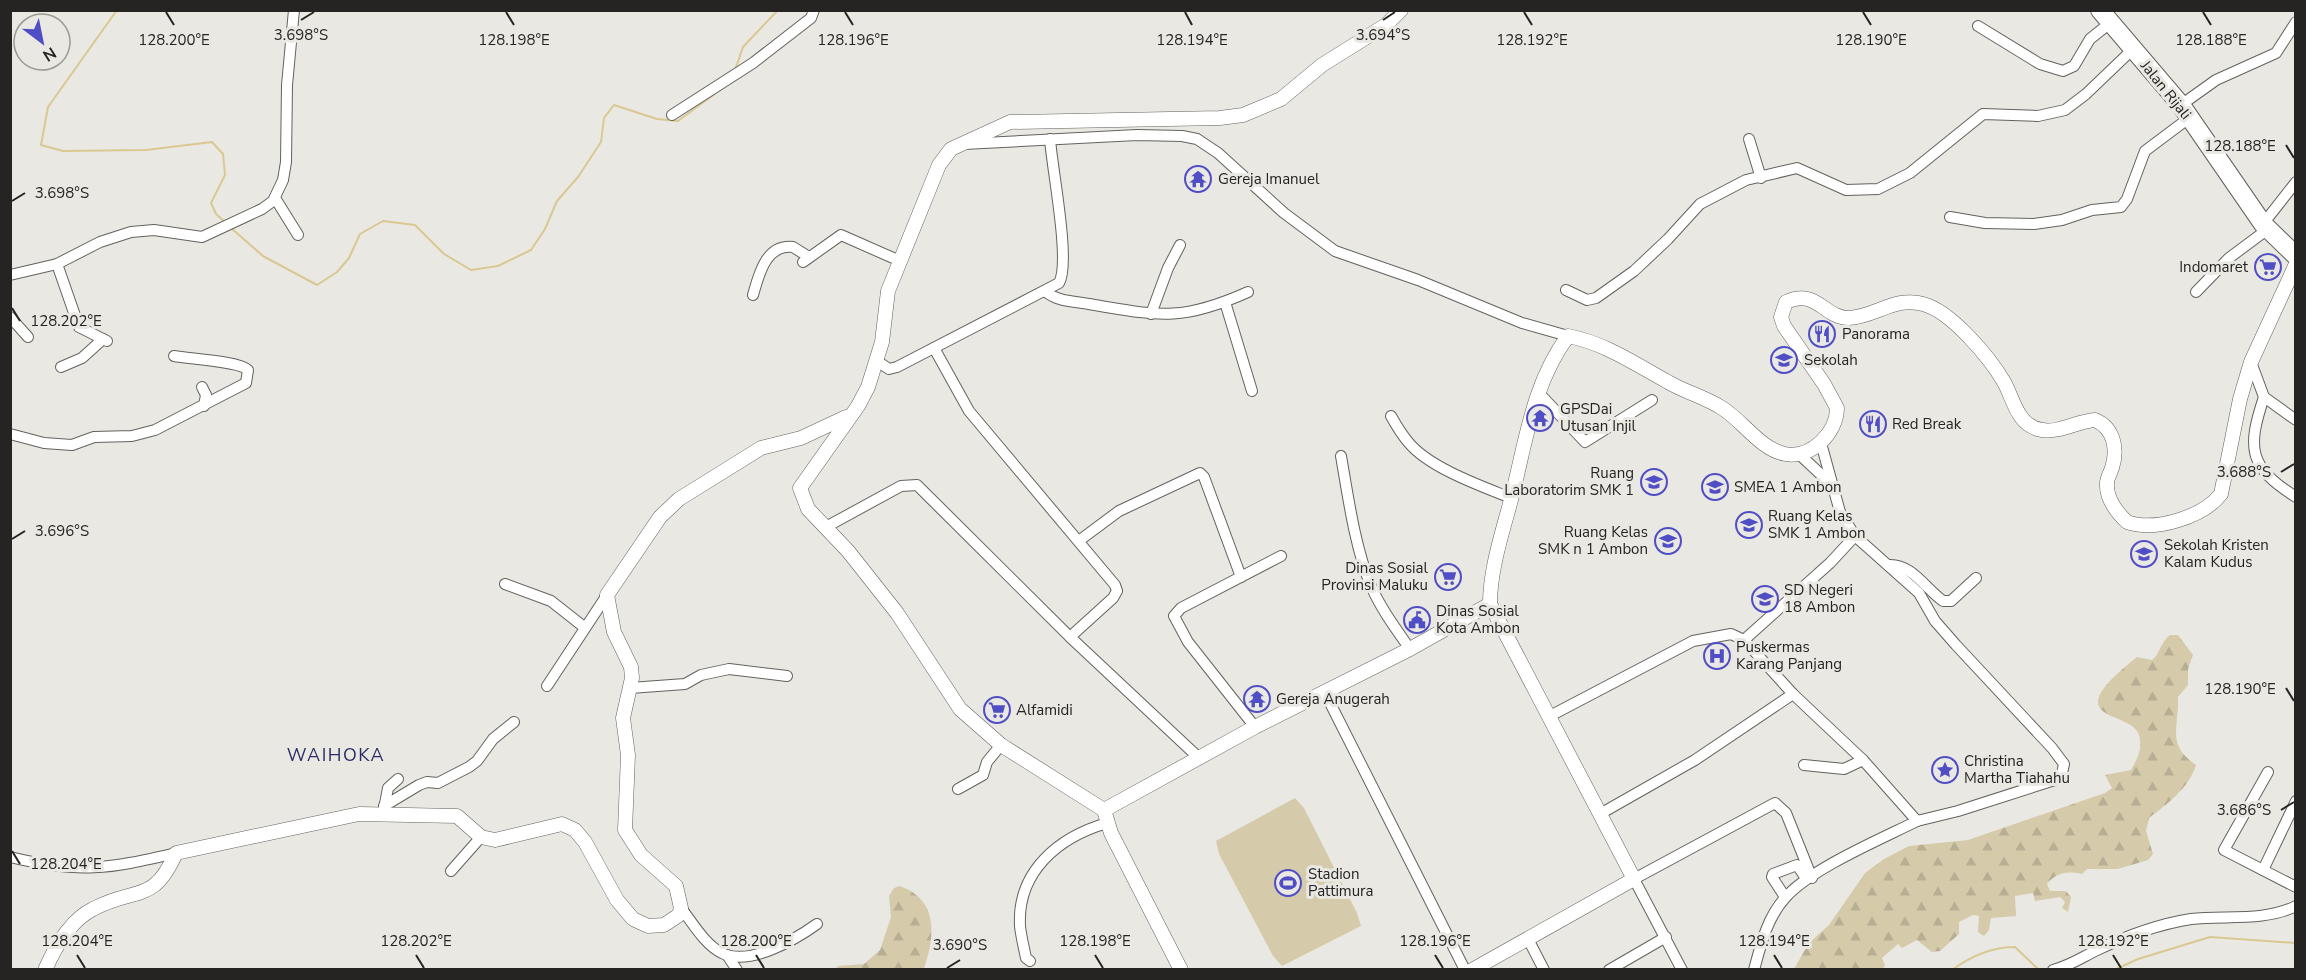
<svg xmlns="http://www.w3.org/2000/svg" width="2306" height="980" font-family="'Nunito Sans',sans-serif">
<defs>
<pattern id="forest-firs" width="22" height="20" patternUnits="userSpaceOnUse" patternTransform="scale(1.5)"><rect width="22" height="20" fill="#d5cbab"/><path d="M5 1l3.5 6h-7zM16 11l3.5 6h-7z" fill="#b7ae93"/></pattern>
</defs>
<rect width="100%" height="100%" fill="#eae8e2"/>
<!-- forest -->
<g fill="url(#forest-firs)">
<path d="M2170,635H2178L2193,655L2188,669V685L2178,697C2179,729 2166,744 2196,765C2189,788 2167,804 2149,818L2146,831L2153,854L2148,860L2118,869H2087L2082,874C2068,871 2057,872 2047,884L2050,891H2066L2071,897L2068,912L2062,908L2065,902L2060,897L2035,901L2033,893L2015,896L2016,916L1991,918L1989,930L1984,936L1978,932L1979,916L1973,915L1959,922V934L1940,951L1932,952L1917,940L1902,948L1898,944L1882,958L1885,965L1883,969H1794L1809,943L1829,925L1865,873L1884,859L1909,846L1968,840L2105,793L2112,788L2105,775L2131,770C2137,759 2143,749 2139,735C2131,709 2052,724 2137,657L2152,660C2161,653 2160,642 2170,635Z"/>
<path d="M900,886C939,900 935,937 924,969H835L838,966L864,964L880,950L891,917L889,896L894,888Z"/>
</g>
<!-- park -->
<path fill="#d5cbab" d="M1295,798L1304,808L1357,913L1361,926L1282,966L1273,956L1219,854L1216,841Z"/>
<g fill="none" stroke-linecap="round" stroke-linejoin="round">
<!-- stream -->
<g stroke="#d9c892" stroke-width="2">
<path d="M117,10L48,107L41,145L63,151L146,150L212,142L223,154L225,175L211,203L216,214L225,222"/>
<path d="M735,70L743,47L778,10"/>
<path d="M231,228L263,256L317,285L337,272L349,258L360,234L383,221L415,225L444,254L471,270L498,266L531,250L545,229L557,201L578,177L601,142L604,118L614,105L657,119L678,121L716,93"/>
<path d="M1952,970C1971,956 1991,947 2015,947L2039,970"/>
<path d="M2114,970L2138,959L2210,937L2296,943"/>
</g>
<defs>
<g id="street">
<path d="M1978,26L2040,64L2063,71L2074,66L2090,39L2110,23"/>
<path d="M2181,105L2216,80L2276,53L2296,22"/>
<path d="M672,115L753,63L811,18L814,10"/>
<path d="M1749,139L1761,178"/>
<path d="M964,144L1137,135L1182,136L1197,139L1218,153L1284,213L1335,251L1418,280L1522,323L1568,336"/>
<path d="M275,198L298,235"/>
<path d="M1950,217L1985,223L2034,224L2062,220L2092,210L2121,207L2127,199L2145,151L2189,118"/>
<path d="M2263,224L2296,182"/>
<path d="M803,262L841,235L900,261"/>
<path d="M57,264L79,327L107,341"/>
<path d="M10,275L57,264L100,242L131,232L154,230L202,237L262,209L273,201L283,180L286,162L287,85L294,10"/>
<path d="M1566,290L1587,300L1596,298L1634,271L1668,239L1700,204L1746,180L1797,168L1846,190L1878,189L1910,173L1983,114L2038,116L2065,110L2086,94L2132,50"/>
<path d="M1046,292C1059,302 1073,301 1089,304C1159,316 1181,322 1248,292"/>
<path d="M2196,292L2229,258L2268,229"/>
<path d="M753,295C759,274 766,244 793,247L809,257"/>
<path d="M1225,302L1252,391"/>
<path d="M1151,314L1168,268L1180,245"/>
<path d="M10,317L28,337"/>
<path d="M934,348L969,411L1115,585L1117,591L1113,598L1070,637L1198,757"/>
<path d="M877,361L889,369L897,367L1059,283C1071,262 1052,169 1050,139"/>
<path d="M2251,362L2264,397L2296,420"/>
<path d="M61,367L82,358L103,339"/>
<path d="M202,387L206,395L204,406"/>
<path d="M1538,392L1585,442L1652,400"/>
<path d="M2264,397C2247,448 2248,467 2296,497"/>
<path d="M1391,416C1396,425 1402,435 1409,443C1430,468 1481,486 1511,498"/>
<path d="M10,434L44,443L72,445L94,437L132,436L155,430L246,383L248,370C239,361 191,359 174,356"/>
<path d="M1799,454L1830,483"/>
<path d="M1341,456C1348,496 1355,548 1371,586C1381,609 1396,629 1410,649"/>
<path d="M824,528L901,486L917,485L1070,637"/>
<path d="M1080,540L1119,511L1200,473L1204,477L1241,577"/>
<path d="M1888,565C1911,563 1925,588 1943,601H1951L1976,578"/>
<path d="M505,584L551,601L584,627"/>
<path d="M1744,640L1830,563L1855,536"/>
<path d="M547,686L607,595"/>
<path d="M630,688L685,684L701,675L729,669L787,676"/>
<path d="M1324,691L1465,970"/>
<path d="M1548,717L1693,641L1731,634L1744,640L1793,694L1863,760L1917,821L1958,811L2061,778L2064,764L2052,748L1956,645L1935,621L1919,593L1855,536L1840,512L1821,443"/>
<path d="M1255,727L1188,642L1174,616L1181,608L1281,556"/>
<path d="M1804,765L1844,769L1863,760"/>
<path d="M2268,772L2224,850L2296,887"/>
<path d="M958,789L983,775L987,762L1001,745"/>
<path d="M384,806L419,785L427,782L438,783L469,767L477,761L493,739L514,722"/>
<path d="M384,809L388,788L398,779"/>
<path d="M1600,814L1695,760L1793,694"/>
<path d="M10,857C80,874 108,869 176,853"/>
<path d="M2263,870L2296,801"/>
<path d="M451,871L481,837"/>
<path d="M1785,897L1772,877L1773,874L1797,865L1805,877"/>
<path d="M681,908C692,922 705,945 722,953C749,967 796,939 817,924"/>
<path d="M1528,939L1544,970"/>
<path d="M727,955L737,970"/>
<path d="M1030,961L1026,958C1024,948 1021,936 1020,926C1017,871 1059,837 1107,823"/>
<path d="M1609,970L1666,937"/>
<path d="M1682,970L1634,879L1775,803L1786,813L1812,878"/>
<path d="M1754,970C1761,944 1767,918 1785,898C1810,869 1881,839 1917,821"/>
<path d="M2053,970C2069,966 2081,958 2095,951C2124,937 2159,924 2191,919C2225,915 2264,922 2296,906"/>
</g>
<g id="secondary">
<path d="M1104,810L1255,727L1410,649L1490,604"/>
<path d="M45,970C55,947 71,920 93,909C136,886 153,905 176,853L359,814L457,816L481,837L495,840L562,824L575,830L585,842L617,900L633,919L648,926L664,925L679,915L681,908L676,886L641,855L625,830L628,755L623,718L632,678L631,667L614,632L607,595L660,517L679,499L761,448L801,438L846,417"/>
<path d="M1181,970L1111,833L1104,810L1001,745L960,709L897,613L848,551L808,509L800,488L858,406L868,387L882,342L888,291L939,165L951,149L1010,122L1220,118L1243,115L1281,99L1322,65L1386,25L1401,10"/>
<path d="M1472,970L1634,879L1490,604C1490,568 1503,531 1512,496C1526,441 1533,383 1568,336C1605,343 1635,364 1668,382C1685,392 1705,397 1722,408C1743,421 1760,449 1785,454C1811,459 1837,433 1837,408L1824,384L1784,326L1781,317L1786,302C1818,288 1823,318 1849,318C1875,317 1895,296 1923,304C1951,311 1990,358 2004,382C2014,400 2017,426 2042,430C2060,433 2077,421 2095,420C2114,428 2118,449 2112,468C2110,474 2106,479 2107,486C2107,499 2117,513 2127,522C2155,532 2203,517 2221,494L2240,399L2251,362L2296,264"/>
</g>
<path id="highway" d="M2100,10L2181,105L2263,224L2296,256"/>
</defs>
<!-- street casing -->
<use href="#street" stroke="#64625d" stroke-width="12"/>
<!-- secondary casing -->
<use href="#secondary" stroke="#64625d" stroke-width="15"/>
<!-- highway casing -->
<use href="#highway" stroke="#64625d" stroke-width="20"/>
<!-- street -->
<use href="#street" stroke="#fff" stroke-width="10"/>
<!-- secondary -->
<use href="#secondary" stroke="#fff" stroke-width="14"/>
<!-- highway -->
<use href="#highway" stroke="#fff" stroke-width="18"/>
</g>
<!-- ticks -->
<path fill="none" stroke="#252422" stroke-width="2" d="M166,12L174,25M506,12L514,25M845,12L853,25M1185,12L1192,25M1524,12L1532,25M1863,12L1871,25M2203,12L2211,25M301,20L314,12M1383,20L1395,12M2286,145L2294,158M12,201L25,193M12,308L20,321M2281,472L2294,464M12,539L25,531M2286,688L2294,701M2281,810L2294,802M12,851L20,864M77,955L85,968M416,955L424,968M756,955L764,968M1095,955L1103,968M1435,955L1443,968M1774,955L1782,968M2113,955L2121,968M947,968L960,960"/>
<!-- icons -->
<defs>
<symbol id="temple-ring" viewBox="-11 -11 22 22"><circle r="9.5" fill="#eae8e2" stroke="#504ec4" stroke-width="1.5"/><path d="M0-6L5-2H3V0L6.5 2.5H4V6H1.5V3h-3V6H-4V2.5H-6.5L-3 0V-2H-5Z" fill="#504ec4"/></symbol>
<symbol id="supermarket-ring" viewBox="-11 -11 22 22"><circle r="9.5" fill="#eae8e2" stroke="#504ec4" stroke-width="1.5"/><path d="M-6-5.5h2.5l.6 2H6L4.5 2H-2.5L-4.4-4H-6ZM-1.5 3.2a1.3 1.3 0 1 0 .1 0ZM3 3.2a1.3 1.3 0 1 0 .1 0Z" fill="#504ec4"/></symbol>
<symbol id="restaurant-ring" viewBox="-11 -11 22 22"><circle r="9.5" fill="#eae8e2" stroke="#504ec4" stroke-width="1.5"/><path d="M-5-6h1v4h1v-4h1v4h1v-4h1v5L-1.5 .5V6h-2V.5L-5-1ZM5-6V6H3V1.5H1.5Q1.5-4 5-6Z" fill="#504ec4"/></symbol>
<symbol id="school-ring" viewBox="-11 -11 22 22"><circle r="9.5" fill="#eae8e2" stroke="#504ec4" stroke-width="1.5"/><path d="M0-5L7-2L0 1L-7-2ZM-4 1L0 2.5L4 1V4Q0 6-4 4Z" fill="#504ec4"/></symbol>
<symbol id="civic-ring" viewBox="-11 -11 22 22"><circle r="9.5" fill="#eae8e2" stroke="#504ec4" stroke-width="1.5"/><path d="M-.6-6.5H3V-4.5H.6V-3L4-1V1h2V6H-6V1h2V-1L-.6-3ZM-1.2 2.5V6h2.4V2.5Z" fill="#504ec4"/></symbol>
<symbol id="hospital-ring" viewBox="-11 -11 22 22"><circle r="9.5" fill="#eae8e2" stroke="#504ec4" stroke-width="1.5"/><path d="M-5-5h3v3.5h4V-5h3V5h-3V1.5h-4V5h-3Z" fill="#504ec4"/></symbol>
<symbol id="sight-ring" viewBox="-11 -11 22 22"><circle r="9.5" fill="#eae8e2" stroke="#504ec4" stroke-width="1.5"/><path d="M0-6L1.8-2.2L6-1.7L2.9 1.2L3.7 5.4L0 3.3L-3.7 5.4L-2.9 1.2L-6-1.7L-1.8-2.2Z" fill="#504ec4"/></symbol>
<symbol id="stadium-ring" viewBox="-11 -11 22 22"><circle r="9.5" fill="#eae8e2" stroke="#504ec4" stroke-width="1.5"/><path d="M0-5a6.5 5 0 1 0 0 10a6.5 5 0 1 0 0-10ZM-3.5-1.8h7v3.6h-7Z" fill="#504ec4"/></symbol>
</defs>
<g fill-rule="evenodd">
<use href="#temple-ring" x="1183" y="164" width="30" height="30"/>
<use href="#supermarket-ring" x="2253" y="252" width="30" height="30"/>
<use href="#restaurant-ring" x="1807" y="319" width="30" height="30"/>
<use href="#school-ring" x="1769" y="345" width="30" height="30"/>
<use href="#temple-ring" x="1525" y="403" width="30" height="30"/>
<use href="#restaurant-ring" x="1858" y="409" width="30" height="30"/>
<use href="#school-ring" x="1639" y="467" width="30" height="30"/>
<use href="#school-ring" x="1700" y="472" width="30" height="30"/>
<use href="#school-ring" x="1734" y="510" width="30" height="30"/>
<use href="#school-ring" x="1653" y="526" width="30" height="30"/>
<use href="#school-ring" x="2129" y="539" width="30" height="30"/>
<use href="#supermarket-ring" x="1433" y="562" width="30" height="30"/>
<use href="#school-ring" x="1750" y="584" width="30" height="30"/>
<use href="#civic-ring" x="1402" y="605" width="30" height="30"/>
<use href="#hospital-ring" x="1702" y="641" width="30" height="30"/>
<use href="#temple-ring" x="1242" y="684" width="30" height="30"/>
<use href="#supermarket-ring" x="982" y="695" width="30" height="30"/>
<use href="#sight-ring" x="1930" y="755" width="30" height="30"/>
<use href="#stadium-ring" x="1273" y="868" width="30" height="30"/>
</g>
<g text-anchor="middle" stroke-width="6" stroke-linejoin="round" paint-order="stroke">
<!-- street labels -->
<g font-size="15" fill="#252422" stroke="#eae8e2">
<text transform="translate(2166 90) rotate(51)" y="5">Jalan Rijali</text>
</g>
<!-- poi labels -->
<g font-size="15" fill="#252422" stroke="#eae8e2" text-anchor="start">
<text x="1218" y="184">Gereja Imanuel</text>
<text x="2248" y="272" text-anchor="end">Indomaret</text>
<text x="1842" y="339">Panorama</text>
<text x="1804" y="365">Sekolah</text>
<text x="1560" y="414">GPSDai<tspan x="1560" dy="17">Utusan Injil</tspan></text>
<text x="1892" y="429">Red Break</text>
<text x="1634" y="478" text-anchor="end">Ruang<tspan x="1634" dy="17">Laboratorim SMK 1</tspan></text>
<text x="1734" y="492">SMEA 1 Ambon</text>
<text x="1768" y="521">Ruang Kelas<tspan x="1768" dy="17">SMK 1 Ambon</tspan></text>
<text x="1648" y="537" text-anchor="end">Ruang Kelas<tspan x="1648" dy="17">SMK n 1 Ambon</tspan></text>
<text x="2164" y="550">Sekolah Kristen<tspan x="2164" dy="17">Kalam Kudus</tspan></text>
<text x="1428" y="573" text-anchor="end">Dinas Sosial<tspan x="1428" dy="17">Provinsi Maluku</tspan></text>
<text x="1784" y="595">SD Negeri<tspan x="1784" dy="17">18 Ambon</tspan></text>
<text x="1436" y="616">Dinas Sosial<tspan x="1436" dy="17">Kota Ambon</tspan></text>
<text x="1736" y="652">Puskermas<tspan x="1736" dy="17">Karang Panjang</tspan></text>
<text x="1276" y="704">Gereja Anugerah</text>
<text x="1016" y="715">Alfamidi</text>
<text x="1964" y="766">Christina<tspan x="1964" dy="17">Martha Tiahahu</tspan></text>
<text x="1308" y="879">Stadion<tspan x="1308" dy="17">Pattimura</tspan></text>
</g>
<!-- quarter labels -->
<g font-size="18" letter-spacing="1.5" fill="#2a2c66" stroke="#eae8e2">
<text x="336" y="761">WAIHOKA</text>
</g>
</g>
<g font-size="15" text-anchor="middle" fill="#252422" stroke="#eae8e2" stroke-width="6" stroke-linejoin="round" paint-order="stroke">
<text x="301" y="40">3.698°S</text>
<text x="1383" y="40">3.694°S</text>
<text x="2211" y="45">128.188°E</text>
<text x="1192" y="45">128.194°E</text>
<text x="174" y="45">128.200°E</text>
<text x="514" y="45">128.198°E</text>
<text x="853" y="45">128.196°E</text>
<text x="1532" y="45">128.192°E</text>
<text x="1871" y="45">128.190°E</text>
<text x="2240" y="151">128.188°E</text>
<text x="62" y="198">3.698°S</text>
<text x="66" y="326">128.202°E</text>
<text x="2244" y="477">3.688°S</text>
<text x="62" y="536">3.696°S</text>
<text x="2240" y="694">128.190°E</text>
<text x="2244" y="815">3.686°S</text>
<text x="66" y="869">128.204°E</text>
<text x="77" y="946">128.204°E</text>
<text x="416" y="946">128.202°E</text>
<text x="756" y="946">128.200°E</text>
<text x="1095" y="946">128.198°E</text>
<text x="1435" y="946">128.196°E</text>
<text x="1774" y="946">128.194°E</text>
<text x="2113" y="946">128.192°E</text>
<text x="960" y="950">3.690°S</text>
</g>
<!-- border -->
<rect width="2306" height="980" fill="none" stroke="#252422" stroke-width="24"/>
<!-- north arrow -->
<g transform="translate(42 42) rotate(148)"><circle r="28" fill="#eae8e2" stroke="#9b9a95" stroke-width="1.5"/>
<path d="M0-4.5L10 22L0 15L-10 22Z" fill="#504ec4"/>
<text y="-9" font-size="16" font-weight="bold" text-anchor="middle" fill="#252422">N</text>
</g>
</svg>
